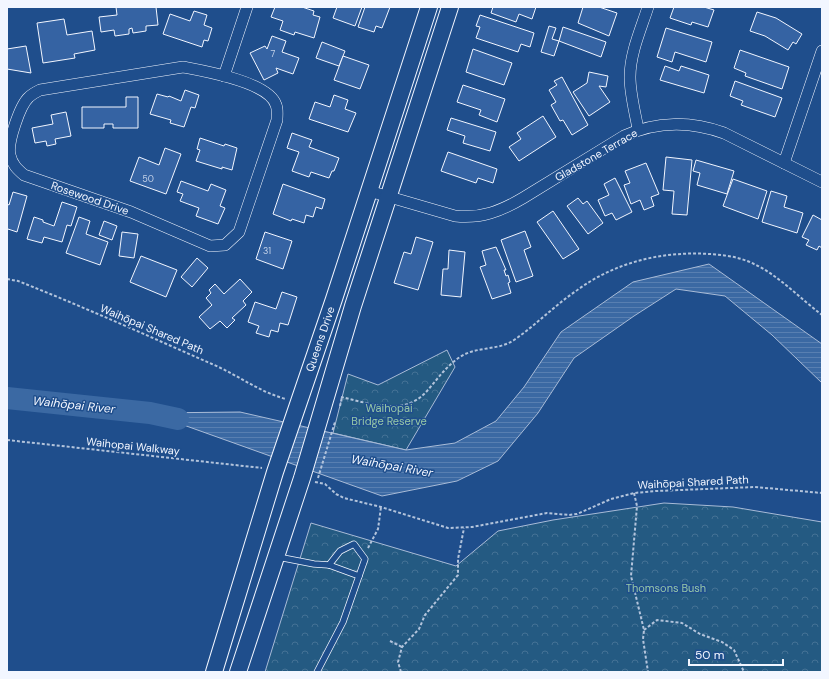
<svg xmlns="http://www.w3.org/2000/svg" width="829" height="679" font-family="'DM Sans',sans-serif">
<defs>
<pattern id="park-crowns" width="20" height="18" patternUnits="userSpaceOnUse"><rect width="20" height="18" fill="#245a82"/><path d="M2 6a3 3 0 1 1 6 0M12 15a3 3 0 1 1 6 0" fill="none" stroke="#447295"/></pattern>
<pattern id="water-rules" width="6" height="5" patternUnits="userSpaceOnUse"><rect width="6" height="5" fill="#3b69a3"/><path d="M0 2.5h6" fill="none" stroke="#587fb1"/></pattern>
</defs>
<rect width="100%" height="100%" fill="#1f4e8c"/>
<!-- park -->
<g fill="url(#park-crowns)" stroke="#a8bbd7">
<path d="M447,350L455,367L406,450L333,433L348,374L378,385Z"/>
<path d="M664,503L733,507L822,522V672H265L311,523L456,566L498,531L553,520Z"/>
</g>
<!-- water -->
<path fill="url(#water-rules)" stroke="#a8bbd7" d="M709,264L822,344V383L772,335L725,296L676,289L634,316L574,358L538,413L498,461L457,481L382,496L150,413L240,412L406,450L455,443L496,421L524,387L561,332L633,282Z"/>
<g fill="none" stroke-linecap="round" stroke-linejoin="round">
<!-- river -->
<path stroke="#3b69a3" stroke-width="22" d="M7,398L150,413L178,419"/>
</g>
<!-- building -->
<g fill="#3563a3" stroke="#f2f6ff">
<path d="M116,7H156L158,25L146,26V31L133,33L132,28L129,29V34L115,36L114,30L101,32L99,17L117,15Z"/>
<path d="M275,7H302L314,11L313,15L320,17L314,38L295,32L294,35L280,30L283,21L271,17Z"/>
<path d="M337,7H362L355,26L333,18Z"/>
<path d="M365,7H390L382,28L376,26L374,32L358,27Z"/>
<path d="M493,7H536L532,19L519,14L516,22L491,13Z"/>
<path d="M583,7H599L617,13L609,36L578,23Z"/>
<path d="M674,7H704L714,10L708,27L692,22L691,25L670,18Z"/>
<path d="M194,11L207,15L204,25L212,28L208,41L204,40L202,47L163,34L170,14L190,21Z"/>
<path d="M757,12L776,18L802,34L796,44L793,42L788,50L765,36L750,31Z"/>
<path d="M480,15L534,33L530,47L521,44L518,52L476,38L480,27L476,26Z"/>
<path d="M64,19L67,35L92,31L95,50L74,54L75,58L43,63L37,23Z"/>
<path d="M549,26L556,28L552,39L559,41L554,56L541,52Z"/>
<path d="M563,27L606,42L601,57L559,41Z"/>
<path d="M666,28L712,42L706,62L675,52L672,62L657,57Z"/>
<path d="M272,36L286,41L282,52L299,58L293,74L276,68L278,73L264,80L250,53L265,46L267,49Z"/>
<path d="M322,42L345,51L339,66L316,58Z"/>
<path d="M26,46L31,73L7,69V49Z"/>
<path d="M473,49L512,63L504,85L466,72Z"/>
<path d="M740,50L789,67L782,89L745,76L746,73L734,68Z"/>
<path d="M343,56L369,65L360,89L334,80Z"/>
<path d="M665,66L679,71L681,66L709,75L704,93L660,80Z"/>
<path d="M589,72L608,76L606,87L599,86L610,102L589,116L573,92L587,83Z"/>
<path d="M562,77L588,125L572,135L563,120L560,121L551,105L556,102L549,90L557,85L554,81Z"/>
<path d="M735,81L782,98L775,117L741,105L743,101L730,96Z"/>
<path d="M463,85L505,99L497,122L479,115L481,110L457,102Z"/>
<path d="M185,90L199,95L195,108L191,107L184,127L170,123L171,120L150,114L157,94L168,97L169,96L181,101Z"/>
<path d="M334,95L348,100L345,109L356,113L348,132L309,119L315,102L330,107Z"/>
<path d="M126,97H138V128H113V124H104V128H82V107H126Z"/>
<path d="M66,112L71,136L55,139L56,144L47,146L46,141L35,143L32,128L53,124L51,115Z"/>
<path d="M543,116L556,137L519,161L509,147L521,139L517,133Z"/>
<path d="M451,118L496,132L490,151L463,143L465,136L447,130Z"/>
<path d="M292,133L312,140L309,147L339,158L334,171H332L329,178L311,172L309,177L292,171L299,152L287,148Z"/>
<path d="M200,138L224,146L225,144L237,148L232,170L222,167V169L196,161L200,150L197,149Z"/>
<path d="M165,148L181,154L166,194L130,181L139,157L159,165Z"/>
<path d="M448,152L497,169L493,183L478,178L476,183L441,171Z"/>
<path d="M666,157L692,160L687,215L672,214L674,191L663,190Z"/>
<path d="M696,160L734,171L727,194L697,185L700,173L693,171Z"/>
<path d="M646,163L659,194L651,197L654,206L644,210L640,200L631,204L624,185L630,183L625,171Z"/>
<path d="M615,178L632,212L616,220L612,213L605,216L598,200L609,195L604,184Z"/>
<path d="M733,179L767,191L758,219L723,206Z"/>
<path d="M181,181L208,191L211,184L226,190L220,206L225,208L218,224L196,216L199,208L180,201L183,194L177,192Z"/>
<path d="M283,184L325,199L322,209L316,207L313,217L306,215L304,223L292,219L291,221L273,214Z"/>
<path d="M771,191L787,196L784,207L803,213L797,233L762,222Z"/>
<path d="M13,192L27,196L17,232L8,229L7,231V204L9,205Z"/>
<path d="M578,198L583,204L587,201L603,223L588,234L567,206Z"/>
<path d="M62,202L77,207L71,226L67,225L62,242L44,237L42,243L27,239L34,217L43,220V222L54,226Z"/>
<path d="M553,211L579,249L563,259L537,222Z"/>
<path d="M813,215L822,220V248L819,246L817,250L806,245L809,240L802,237Z"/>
<path d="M79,217L90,221L86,234L108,242L100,265L66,253Z"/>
<path d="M104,221L117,226L112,240L99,235Z"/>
<path d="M525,231L531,247L524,250L533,276L516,282L501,240Z"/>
<path d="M122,232L138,234L134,258L119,256Z"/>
<path d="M265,232L292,241L283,269L256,259Z"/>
<path d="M416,237L433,242L418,290L394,283L404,252L411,254Z"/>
<path d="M496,247L506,270H504L506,276L508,275L510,282L508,283L511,293L492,299L480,267L486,265L482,251Z"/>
<path d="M449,250L465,252L461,297L441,295L443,269H448Z"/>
<path d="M141,256L177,270L166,297L130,282Z"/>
<path d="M197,258L208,268L192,287L181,277Z"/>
<path d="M240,279L252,292L243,301L246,305L232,318L235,320L227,328L220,321L210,329L199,317L212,305L206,298L211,293L209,290L215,284L224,294Z"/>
<path d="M282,292L297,297L288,325L280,323L278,332L271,330L269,337L256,333L259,326L248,322L255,302L276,309Z"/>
</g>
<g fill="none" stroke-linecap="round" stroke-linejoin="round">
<defs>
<g id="lane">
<path d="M278,557L314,564L329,565L359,576L343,622L317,672"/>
<path d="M329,565L340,551L354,544L365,559L359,576"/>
</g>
<g id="street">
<path d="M183,67C204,71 269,82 276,105C278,109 277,115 277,120L239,232L225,245L210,246L131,212L24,175C17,169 12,164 10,155C7,143 20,105 29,97C32,94 36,92 40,90Z"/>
<path d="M224,76L247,7"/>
<path d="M638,129C635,112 630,94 630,77C630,53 641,29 648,7"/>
<path d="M784,163L822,51"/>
<path d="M369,191L455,216C481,219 501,211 523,198L624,136C656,121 691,121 724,133L822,182"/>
</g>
<g id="secondary">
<path d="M214,672L275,472L334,299L429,7"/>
<path d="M238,672L302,478L353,306L450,7"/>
</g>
</defs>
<!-- lane casing -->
<use href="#lane" stroke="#f2f6ff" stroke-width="7"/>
<!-- street casing -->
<use href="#street" stroke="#f2f6ff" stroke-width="12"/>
<!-- secondary casing -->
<use href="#secondary" stroke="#f2f6ff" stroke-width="18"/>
<!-- path -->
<g stroke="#b3c4dc" stroke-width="2" stroke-dasharray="3 2" stroke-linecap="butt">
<path d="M7,279L18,281C84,307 148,336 212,364C238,375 259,392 286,399"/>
<path d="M341,397C369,403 403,417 426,392C437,380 446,366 460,357C476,346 498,351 514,340C536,325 554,306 576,291C615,262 662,251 710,254C725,255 740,257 754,264C778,275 801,299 822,315"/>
<path d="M340,406L342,397"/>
<path d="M7,440L262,468"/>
<path d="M318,478L335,422"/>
<path d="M315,482L325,484L336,494L344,498L381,507L448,528L472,527L547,513L569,515L577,514L611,499L634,493L656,491L755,487L822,493"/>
<path d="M634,493L637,506L631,576L644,630L643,639L648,672"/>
<path d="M368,548L378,529L381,507"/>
<path d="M644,630L657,620L682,623L700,634L722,642L734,650L744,672"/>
<path d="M390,641L402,647"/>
<path d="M401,672L398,662L402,647L419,629L425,615L458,575V559L464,528"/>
</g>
<!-- lane -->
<use href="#lane" stroke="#1f4e8c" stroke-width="5.5"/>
<!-- street -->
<use href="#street" stroke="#1f4e8c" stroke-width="11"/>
<!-- secondary -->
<use href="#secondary" stroke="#1f4e8c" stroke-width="16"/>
</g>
<g text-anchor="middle" stroke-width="3" stroke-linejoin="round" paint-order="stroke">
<!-- number labels -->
<g font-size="9" fill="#c3d1e8">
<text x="273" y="57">7</text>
<text x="148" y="182">50</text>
<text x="267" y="254">31</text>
</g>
<!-- street labels -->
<g font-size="11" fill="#f2f6ff" stroke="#1f4e8c">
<text transform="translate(596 155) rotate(-30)" y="4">Gladstone Terrace</text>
<text transform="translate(90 198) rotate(19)" y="4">Rosewood Drive</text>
<text transform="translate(152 329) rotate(23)" y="4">Waihōpai Shared Path</text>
<text transform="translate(320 339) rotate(-71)" y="4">Queens Drive</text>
<text transform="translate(133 446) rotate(6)" y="4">Waihopai Walkway</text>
<text transform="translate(693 482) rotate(-3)" y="4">Waihōpai Shared Path</text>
</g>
<!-- park labels -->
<g font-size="11" fill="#97c8a6" stroke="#1f4e8c">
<text x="389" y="412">Waihopai<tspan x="389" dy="13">Bridge Reserve</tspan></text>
<text x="666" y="592">Thomsons Bush</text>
</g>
<!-- water labels -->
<g font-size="12" font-style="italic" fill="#f2f6ff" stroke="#1f4e8c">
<text transform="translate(74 405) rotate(6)" y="4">Waihōpai River</text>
<text transform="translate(392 466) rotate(10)" y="4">Waihōpai River</text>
</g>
</g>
<!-- border -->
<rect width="829" height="679" fill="none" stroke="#f2f6ff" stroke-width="16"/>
<!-- scale -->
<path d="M689 659v6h94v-6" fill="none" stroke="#f2f6ff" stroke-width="2"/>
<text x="695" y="659" font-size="12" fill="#f2f6ff" stroke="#1f4e8c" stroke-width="3" paint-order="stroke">50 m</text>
</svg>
